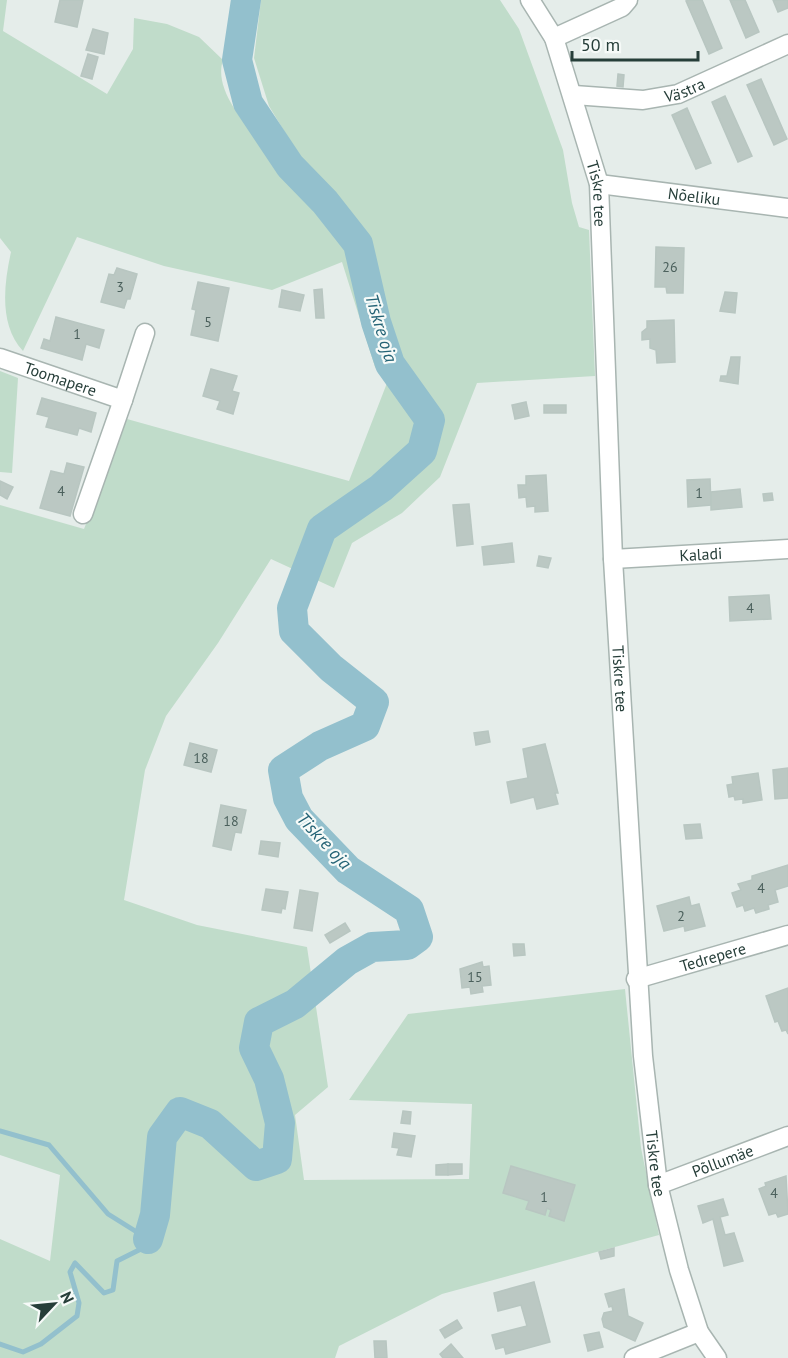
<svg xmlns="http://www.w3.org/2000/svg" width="788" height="1358" font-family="'PT Sans',sans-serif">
<rect width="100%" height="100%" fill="#e5edea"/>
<!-- green -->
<g fill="#c0dcca">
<path d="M0,0H7L3,31L107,94L133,49L134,18L167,24L199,37L223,60C213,90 246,124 263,146L295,149L269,106L254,58L261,0H500L519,29L563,150L572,203L579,227L589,230L595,376L477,383L440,477L402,513L352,543L334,588L271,559L218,643L166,716L145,770L124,900L197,925L307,947L328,1087L295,1115L304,1180L469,1179L472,1104L349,1100L408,1014L625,989L641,1148L659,1235L442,1294L339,1346L335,1358H0V1239L50,1261L60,1175L0,1155V505L84,529L127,419L349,481L387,383L375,367L342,262L272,290L164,266L77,237L23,351C0,326 3,288 11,252L0,238Z"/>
<path d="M0,371L18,378L12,473L0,472Z"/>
</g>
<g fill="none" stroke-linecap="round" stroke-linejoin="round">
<!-- stream -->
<path stroke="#93c0cd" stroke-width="5" d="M0,1131L49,1145L108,1214L148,1239L143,1248L117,1261L113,1290L104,1293L75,1263L70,1272L79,1303L77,1316L41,1344L23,1352L0,1344"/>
<!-- river -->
<path stroke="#93c0cd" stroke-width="30" d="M148,1239L155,1215L162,1137L180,1112L210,1124L256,1166L277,1159L280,1123L269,1079L254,1048L259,1022L295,1004L347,961L372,947L407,945L418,937L409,910L348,870L299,819L288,798L283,770L320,746L365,726L374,702L331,668L294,631L292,608L322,529L381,488L422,451L430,420L390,364L376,322L358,244L325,202L290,166L248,103L237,60L246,0"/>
</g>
<!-- building -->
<g fill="#bbc8c3" stroke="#b8c6c1" stroke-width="1.5">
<path d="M60,0H83L77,27L55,22Z"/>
<path d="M689,0H702L722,48L709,54L686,1Z"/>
<path d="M730,0H745L759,32L746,38Z"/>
<path d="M773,0H788V8L778,12Z"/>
<path d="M93,29L108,33L104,54L86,50Z"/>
<path d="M88,54L98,57L92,79L81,76Z"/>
<path d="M618,74L624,75L623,87L617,86Z"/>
<path d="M761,79L787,139L774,145L747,85Z"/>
<path d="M725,96L752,156L738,162L712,102Z"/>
<path d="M687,108L711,163L696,169L672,115Z"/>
<path d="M656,247L684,248L683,293H667L666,287H655Z"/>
<path d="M117,268L137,274L130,299H127L124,308L101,302L109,274L114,275Z"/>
<path d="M198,282L229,288L218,341L191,335L196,310L192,309Z"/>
<path d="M322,289L324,318H316L314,290Z"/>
<path d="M282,290L304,295L300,311L279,307Z"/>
<path d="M725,292L737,293L735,313L720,311Z"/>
<path d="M56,317L104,330L99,348L86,344L82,360L41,348L44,339L50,341Z"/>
<path d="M674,320L675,362L657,363L656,350L650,348V339L642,340V332L647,328V321Z"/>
<path d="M731,357H740L738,384L720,381L721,376H727Z"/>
<path d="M211,369L237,376L232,391L239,393L233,414L217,409L220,401L203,396Z"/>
<path d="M42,398L96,413L91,432L79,428L77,435L46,427L49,417L37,414Z"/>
<path d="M526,402L529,416L515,419L512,405Z"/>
<rect x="544" y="405" width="22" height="8"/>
<path d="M67,463L84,467L70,516L40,508L51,471L64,474Z"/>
<path d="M546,475L548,511L535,512V506L527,507L526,497L519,498L518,485H526V476Z"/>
<path d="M710,479L711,505L688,507L687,480Z"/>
<path d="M0,481L13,487L7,499L0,495Z"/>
<path d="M740,489L742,507L711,510V492Z"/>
<path d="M772,493L773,500L764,501L763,494Z"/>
<path d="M469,504L473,544L457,546L453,505Z"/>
<path d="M512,543L514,562L484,565L482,547Z"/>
<path d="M539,556L551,558L548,568L537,566Z"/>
<path d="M769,595L771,619L730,621L729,597Z"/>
<path d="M488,731L490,742L476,745L474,733Z"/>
<path d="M190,743L217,750L211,772L184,765Z"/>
<path d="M545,744L558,793H555L558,804L537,809L534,797L511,803L507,782L528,778L523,749Z"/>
<path d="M788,768V798L775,799L773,770Z"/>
<path d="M758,773L762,800L743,803V799L735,800L734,796L729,797L727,785L733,784L732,777Z"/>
<path d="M221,805L246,810L241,833L235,832L231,850L213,846Z"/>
<path d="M700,824L702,838L686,839L684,825Z"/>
<path d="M261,841L280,843L278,857L259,854Z"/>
<path d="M788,865V886L775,890L778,902L768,905L769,909L756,913L754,908L745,911L743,905L737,907L732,893L741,890L738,884L752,880V876Z"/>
<path d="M266,889L288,892L285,909L282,908L281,913L262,910Z"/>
<path d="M300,890L318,893L312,931L294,928Z"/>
<path d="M689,897L691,906L699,904L705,926L685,931L684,926L664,931L657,906Z"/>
<path d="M345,923L350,931L330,943L325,935Z"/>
<path d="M513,944H524L525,955L514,956Z"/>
<path d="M482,962L483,967L489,966L491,985L482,986L483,992L471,994L470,987L462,988L460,969Z"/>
<path d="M788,988V1034L786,1030L782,1031L778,1021L775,1022L766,996Z"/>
<path d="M403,1111L411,1112L410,1124L401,1123Z"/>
<path d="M394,1133L415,1136L411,1157L397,1155L399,1148L392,1147Z"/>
<path d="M448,1164V1175H436V1165Z"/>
<path d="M448,1164H462V1174L448,1175Z"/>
<path d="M511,1166L575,1185L564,1221L549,1216L551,1210L547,1208L545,1215L526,1209L529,1201L503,1193Z"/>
<path d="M786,1176L788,1214L778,1217L776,1213L769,1215L759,1189L766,1186L765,1183Z"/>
<path d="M723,1199L728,1215L720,1217L725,1235L734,1233L743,1261L724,1266L713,1219L703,1223L698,1206Z"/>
<path d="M614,1248V1256L601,1259L599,1252Z"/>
<path d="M534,1282L550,1342L506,1354L504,1347L496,1349L492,1335L527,1326L521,1305L498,1311L494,1293Z"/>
<path d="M624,1289L628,1316L643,1323L635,1341L604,1327L602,1319L604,1313L613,1311L612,1306L609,1307L605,1294Z"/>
<path d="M457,1320L462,1328L445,1338L440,1330Z"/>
<path d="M599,1332L603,1347L588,1351L584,1335Z"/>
<path d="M374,1341H386L387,1358H375Z"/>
<path d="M451,1344L463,1358H443L440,1354Z"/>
</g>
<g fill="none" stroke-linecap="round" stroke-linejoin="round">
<defs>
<g id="minor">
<path id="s1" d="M530,0L554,38L599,184L613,559L643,1056L658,1185L679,1270L699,1332L717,1358"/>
<path d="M554,38L622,7L628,0"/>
<path id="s2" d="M574,95L643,100L678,94L788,44"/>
<path id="s3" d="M599,184L788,208"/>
<path id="s4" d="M0,358L123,400L145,333"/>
<path d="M83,514L123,400"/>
<path id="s5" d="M613,559L788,549"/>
<path id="s6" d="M636,979L788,935"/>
<path id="s7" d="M658,1185L788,1136"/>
<path d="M634,1358L699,1332"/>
</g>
</defs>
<!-- minor casing -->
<use href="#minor" stroke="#a8b5b1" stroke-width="21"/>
<!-- minor -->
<use href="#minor" stroke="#fff" stroke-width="18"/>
</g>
<g text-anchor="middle" stroke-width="4.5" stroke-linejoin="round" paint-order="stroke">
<!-- number labels -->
<g font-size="14" fill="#4b605c">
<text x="670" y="272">26</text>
<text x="120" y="292">3</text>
<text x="208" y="327">5</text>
<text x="77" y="339">1</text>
<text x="61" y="496">4</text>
<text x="699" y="498">1</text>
<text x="750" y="613">4</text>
<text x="201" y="763">18</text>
<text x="231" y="826">18</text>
<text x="761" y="893">4</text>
<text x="681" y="921">2</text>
<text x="475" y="982">15</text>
<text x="774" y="1198">4</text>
<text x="544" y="1202">1</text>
</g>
<!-- street labels -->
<g font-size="16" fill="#263e39" stroke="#f6faf8">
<text dy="6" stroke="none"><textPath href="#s2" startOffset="112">Västra</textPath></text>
<text dy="6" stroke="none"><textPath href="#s1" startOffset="207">Tiskre tee</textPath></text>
<text dy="6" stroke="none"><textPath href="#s3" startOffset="96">Nõeliku</textPath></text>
<text dy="6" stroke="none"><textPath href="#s4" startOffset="64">Toomapere</textPath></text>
<text dy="6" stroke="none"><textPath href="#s5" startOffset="88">Kaladi</textPath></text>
<text dy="6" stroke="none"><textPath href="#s1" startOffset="693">Tiskre tee</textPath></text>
<text dy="6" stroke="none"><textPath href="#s6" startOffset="80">Tedrepere</textPath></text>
<text dy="6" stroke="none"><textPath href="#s7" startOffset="69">Põllumäe</textPath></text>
<text dy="6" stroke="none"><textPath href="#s1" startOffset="1179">Tiskre tee</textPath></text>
</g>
<!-- water labels -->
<g font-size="18" font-style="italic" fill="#246375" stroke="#f6faf8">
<text transform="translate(381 328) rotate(73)" y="6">Tiskre oja</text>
<text transform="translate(324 841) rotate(47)" y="6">Tiskre oja</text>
</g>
</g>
<!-- north arrow -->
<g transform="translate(54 1304) rotate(64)" stroke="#f6faf8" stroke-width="4.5" paint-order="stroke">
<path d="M0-4.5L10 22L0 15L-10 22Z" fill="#263e39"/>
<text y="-9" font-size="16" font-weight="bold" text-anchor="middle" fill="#263e39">N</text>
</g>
<!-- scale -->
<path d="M572 51v9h126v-9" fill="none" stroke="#263e39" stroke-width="3"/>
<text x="581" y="51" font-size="18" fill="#263e39" stroke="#f6faf8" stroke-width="4.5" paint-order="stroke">50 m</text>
</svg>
